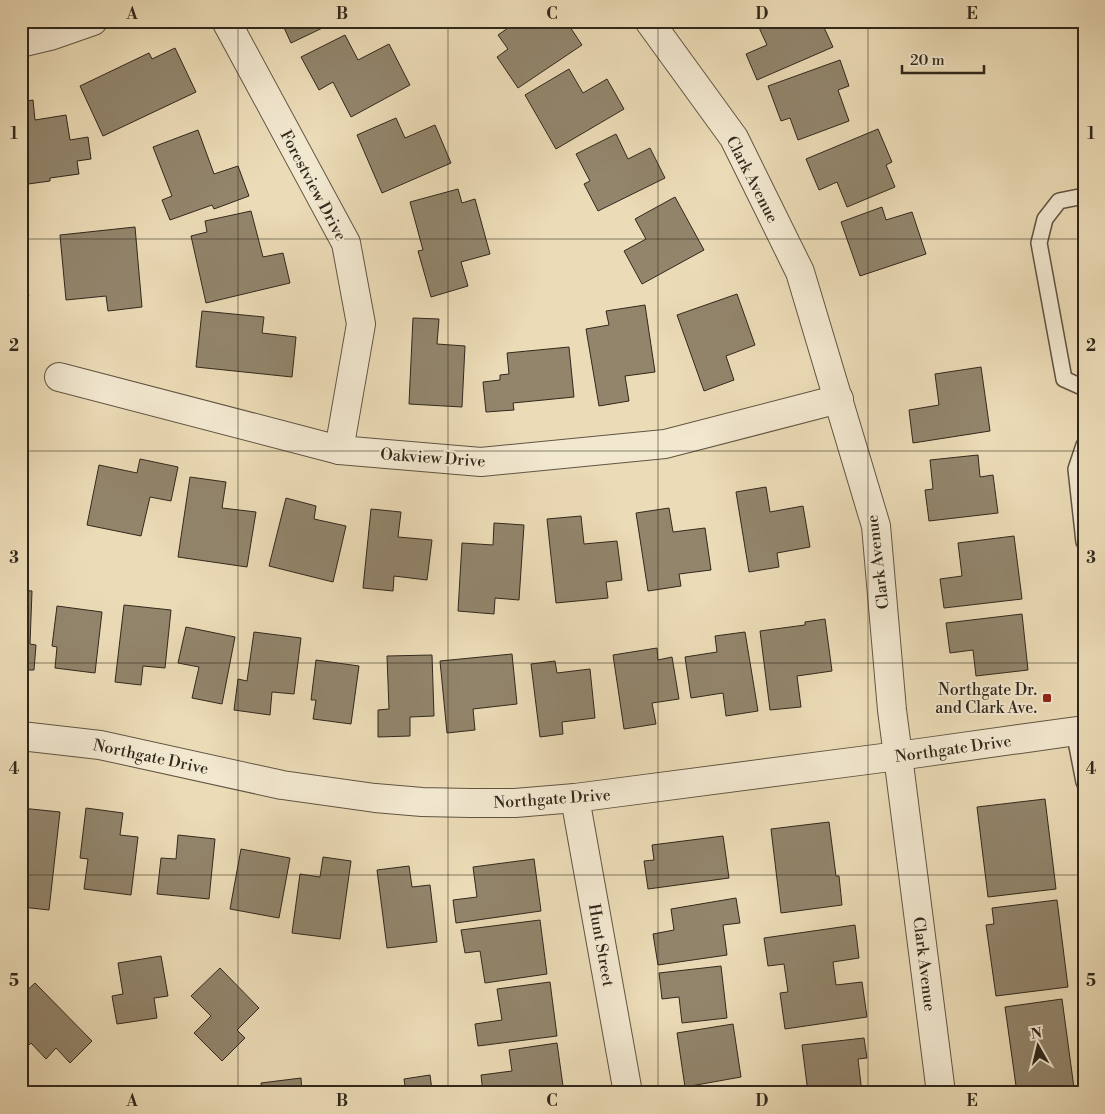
<svg xmlns="http://www.w3.org/2000/svg" width="1105" height="1114" font-family="'Libre Bodoni',serif">
<rect width="100%" height="100%" fill="#ebdbb6"/>
<filter id="stains"><feTurbulence type="fractalNoise" baseFrequency=".004" numOctaves="4"/><feColorMatrix values="0 0 0 0 .2 0 0 0 0 .09 0 0 0 0 .02 0 0 0 .5 -.17"/></filter>
<radialGradient id="worn" r=".72"><stop offset=".6" stop-color="#630" stop-opacity="0"/><stop offset="1" stop-color="#630" stop-opacity=".3"/></radialGradient>
<!-- building -->
<g fill="#92856c" stroke="#31281c">
<path d="M281,21H337L291,43Z"/>
<path d="M518,21H566L582,45L518,88L497,57L508,49L498,35Z"/>
<path d="M756,21H821L833,47L757,80L746,54L767,45Z"/>
<path d="M345,35L358,60L389,44L410,85L351,117L333,82L319,90L301,57Z"/>
<path d="M175,48L196,92L103,136L80,86L149,53L152,59Z"/>
<path d="M840,60L849,86L838,90L849,121L798,140L790,118L781,121L768,86Z"/>
<path d="M569,69L583,93L607,79L624,109L556,149L525,95Z"/>
<path d="M33,100L35,120L66,115L70,140L88,137L91,159L77,161L79,174L50,178V181L21,185V102Z"/>
<path d="M396,118L405,138L435,125L451,163L382,193L357,135Z"/>
<path d="M878,129L892,162L886,165L895,187L847,207L837,182L819,190L806,159Z"/>
<path d="M198,130L214,174L238,166L249,196L214,209L212,205L170,220L162,200L172,196L153,147Z"/>
<path d="M616,134L628,159L650,148L665,178L598,211L584,184L590,181L576,154Z"/>
<path d="M458,189L462,203L475,199L490,254L461,262L468,286L431,297L418,251L423,250L410,202Z"/>
<path d="M675,197L704,250L642,284L624,251L646,239L635,219Z"/>
<path d="M882,207L886,220L912,212L926,254L860,276L841,222Z"/>
<path d="M251,211L263,257L283,253L290,283L206,303L191,236L207,232L205,221Z"/>
<path d="M135,227L142,307L108,311L106,296L66,300L60,235Z"/>
<path d="M21,280L29,296L21,300Z"/>
<path d="M737,294L755,345L726,356L734,380L704,391L677,315Z"/>
<path d="M645,305L655,372L625,376L629,401L599,406L586,329L609,325L606,311Z"/>
<path d="M202,311L264,317L262,333L296,337L292,377L196,367Z"/>
<path d="M413,318L439,319L437,344L465,346L462,407L409,404Z"/>
<path d="M569,347L574,397L513,403L514,410L486,412L483,382L500,380V375L509,374L507,353Z"/>
<path d="M981,367L990,431L913,443L909,410L939,405L935,374Z"/>
<path d="M978,455L980,477L993,475L998,513L929,521L925,490L933,489L930,460Z"/>
<path d="M140,459L178,467L171,501L150,497L141,536L87,525L99,465L137,473Z"/>
<path d="M190,477L226,482L222,508L256,512L247,567L178,557Z"/>
<path d="M766,487L770,512L803,506L810,547L777,553L779,567L749,572L736,492Z"/>
<path d="M286,498L316,506L314,519L346,526L333,582L269,566Z"/>
<path d="M669,508L673,532L705,528L711,570L679,574L681,586L648,591L636,513Z"/>
<path d="M371,509L401,512L398,537L432,540L427,580L394,576L393,591L363,588Z"/>
<path d="M581,516L584,544L617,541L622,580L606,582L608,598L556,603L547,519Z"/>
<path d="M494,523L524,525L519,600L495,598L494,614L458,611L462,543L493,545Z"/>
<path d="M1014,536L1022,599L944,608L940,579L962,576L958,543Z"/>
<path d="M21,590L32,591L30,644L36,645L34,670H21Z"/>
<path d="M124,605L171,610L165,668L143,666L141,685L115,682Z"/>
<path d="M57,606L102,612L95,673L55,668L57,647L52,646Z"/>
<path d="M1022,614L1028,670L976,676L973,650L950,653L946,623Z"/>
<path d="M825,619L832,671L797,676L801,707L770,710L760,631L805,625V622Z"/>
<path d="M186,627L235,637L222,704L192,698L199,667L178,663Z"/>
<path d="M254,632L301,638L294,694L272,692L270,715L234,710L238,679L247,681Z"/>
<path d="M745,632L758,711L726,716L723,693L691,698L685,657L717,652L715,636Z"/>
<path d="M657,648L658,660L672,657L679,699L652,703L656,724L624,729L613,655Z"/>
<path d="M512,654L517,704L473,709L475,730L447,733L440,661Z"/>
<path d="M432,655L434,716L410,717V736L378,737V710L389,709L387,656Z"/>
<path d="M316,660L359,666L351,724L313,719L316,700H311Z"/>
<path d="M555,661L557,673L590,669L595,718L562,722L563,734L540,737L531,664Z"/>
<path d="M1045,799L1056,889L988,897L977,807Z"/>
<path d="M21,808L60,812L49,910L22,907L26,870H21Z"/>
<path d="M86,808L123,813L120,835L138,837L131,895L84,889L88,859L80,858Z"/>
<path d="M829,822L836,876H839L842,905L781,913L771,829Z"/>
<path d="M178,835L215,839L209,899L157,894L161,858L176,859Z"/>
<path d="M723,836L729,878L648,889L644,861L654,860L652,845Z"/>
<path d="M241,849L290,858L279,918L230,909Z"/>
<path d="M323,857L351,861L340,939L292,933L300,874L320,877Z"/>
<path d="M534,859L541,911L456,923L453,900L477,897L473,867Z"/>
<path d="M409,866L412,887L430,885L437,942L387,948L377,870Z"/>
<path d="M736,898L740,923L723,925L727,955L658,965L653,934L674,930L671,909Z"/>
<path d="M1057,900L1068,987L996,996L986,925L994,924L992,908Z"/>
<path d="M540,920L547,974L485,983L480,951L465,953L461,930Z"/>
<path d="M855,925L859,958L833,962L836,985L862,982L867,1017L785,1029L780,993L788,992L784,964L768,966L764,938Z"/>
<path d="M161,956L168,996L154,998L157,1018L117,1024L112,996L123,994L118,963Z"/>
<path d="M721,966L727,1018L682,1023L679,997L662,999L659,973Z"/>
<path d="M220,968L259,1008L237,1030L245,1038L222,1061L194,1033L211,1016L191,996Z"/>
<path d="M550,982L557,1036L478,1046L475,1024L502,1020L497,989Z"/>
<path d="M35,983L92,1041L70,1063L56,1048L46,1059L31,1043L21,1053V996Z"/>
<path d="M1062,999L1074,1088L1039,1093H1017L1005,1007Z"/>
<path d="M733,1024L741,1077L685,1087L677,1033Z"/>
<path d="M864,1038L867,1058L858,1059L862,1093H808L802,1045Z"/>
<path d="M557,1043L564,1093H483L481,1075L512,1071L509,1050Z"/>
<path d="M430,1075L432,1090L453,1087L454,1093H406L404,1079Z"/>
<path d="M301,1078L302,1093H262L261,1083Z"/>
</g>
<g fill="none" stroke-linecap="round" stroke-linejoin="round">
<defs>
<g id="service">
<path d="M1084,196L1059,201L1045,219L1039,243L1064,379L1084,388"/>
<path d="M1084,445L1076,469L1084,542"/>
<path d="M1074,731L1084,782"/>
</g>
<g id="minor">
<path d="M226,21L346,243L361,324L339,450"/>
<path d="M649,21L734,138L800,272L876,526L892,710L898,756"/>
<path d="M21,43L50,36L93,21"/>
<path d="M59,377L339,450L481,462L665,444L839,399"/>
<path d="M575,798L628,1093"/>
</g>
<g id="tertiary">
<path d="M21,736L100,745L282,785L375,798L422,802L470,803H515L575,798L898,756L1084,730"/>
<path d="M898,756L941,1093"/>
</g>
</defs>
<!-- service casing -->
<use href="#service" stroke="#605542" stroke-width="18"/>
<!-- minor casing -->
<use href="#minor" stroke="#605542" stroke-width="30"/>
<!-- tertiary casing -->
<use href="#tertiary" stroke="#605542" stroke-width="30"/>
<!-- service -->
<use href="#service" stroke="#f2e8d0" stroke-width="15"/>
<!-- minor -->
<use href="#minor" stroke="#f2e8d0" stroke-width="28"/>
<!-- tertiary -->
<use href="#tertiary" stroke="#f2e8d0" stroke-width="28"/>
</g>
<!-- grid -->
<path fill="none" stroke="#31281c" stroke-width="1" stroke-opacity="0.55" d="M238,21V1093M448,21V1093M658,21V1093M868,21V1093M21,239H1084M21,451H1084M21,663H1084M21,875H1084"/>
<!-- markers -->
<rect fill="#8f2418" stroke="#f2e8d0" stroke-width="2" x="1042" y="693" width="10" height="10" rx="2.5"/>
<g text-anchor="middle" stroke-width="4" stroke-linejoin="round" paint-order="stroke">
<!-- street labels -->
<g font-size="16" fill="#31281c" stroke="#f2e8d0">
<text transform="translate(753 179) rotate(63)" y="6">Clark Avenue</text>
<text transform="translate(314 185) rotate(62)" y="6">Forestview Drive</text>
<text transform="translate(433 457) rotate(4)" y="6">Oakview Drive</text>
<text transform="translate(877 562) rotate(-97)" y="6">Clark Avenue</text>
<text transform="translate(953 748) rotate(-8)" y="6">Northgate Drive</text>
<text transform="translate(151 756) rotate(12)" y="6">Northgate Drive</text>
<text transform="translate(552 798) rotate(-4)" y="6">Northgate Drive</text>
<text transform="translate(602 945) rotate(80)" y="6">Hunt Street</text>
<text transform="translate(925 964) rotate(83)" y="6">Clark Avenue</text>
</g>
<!-- poi labels -->
<g font-size="16" fill="#31281c" stroke="#f2e8d0" text-anchor="end">
<text x="1037" y="695">Northgate Dr.<tspan x="1037" dy="18">and Clark Ave.</tspan></text>
</g>
</g>
<!-- margin -->
<rect width="1105" height="1114" fill="none" stroke="#ebdbb6" stroke-width="55"/>
<!-- north arrow -->
<g transform="translate(1038 1046) rotate(352)" stroke="#f2e8d0" stroke-width="4" paint-order="stroke">
<path d="M0-4L9 19L0 12L-9 19Z" fill="#31281c"/>
<text y="-8" font-size="14" font-weight="bold" text-anchor="middle" fill="#31281c">N</text>
</g>
<!-- scale -->
<path d="M902 65v8h82v-8" fill="none" stroke="#31281c" stroke-width="2.5"/>
<text x="910" y="65" font-size="15" fill="#31281c" stroke="#f2e8d0" stroke-width="4" paint-order="stroke">20 m</text>
<rect x="28" y="28" width="1050" height="1058" fill="none" stroke="#31281c" stroke-width="2"/>
<g font-size="16" text-anchor="middle" font-weight="bold" fill="#31281c">
<text x="132" y="19">A</text>
<text x="342" y="19">B</text>
<text x="552" y="19">C</text>
<text x="762" y="19">D</text>
<text x="972" y="19">E</text>
<text x="14" y="139">1</text>
<text x="1091" y="139">1</text>
<text x="14" y="351">2</text>
<text x="1091" y="351">2</text>
<text x="14" y="563">3</text>
<text x="1091" y="563">3</text>
<text x="14" y="774">4</text>
<text x="1091" y="774">4</text>
<text x="14" y="986">5</text>
<text x="1091" y="986">5</text>
<text x="132" y="1106">A</text>
<text x="342" y="1106">B</text>
<text x="552" y="1106">C</text>
<text x="762" y="1106">D</text>
<text x="972" y="1106">E</text>
</g>
<rect width="100%" height="100%" filter="url(#stains)"/>
<rect width="100%" height="100%" fill="url(#worn)"/>
</svg>
